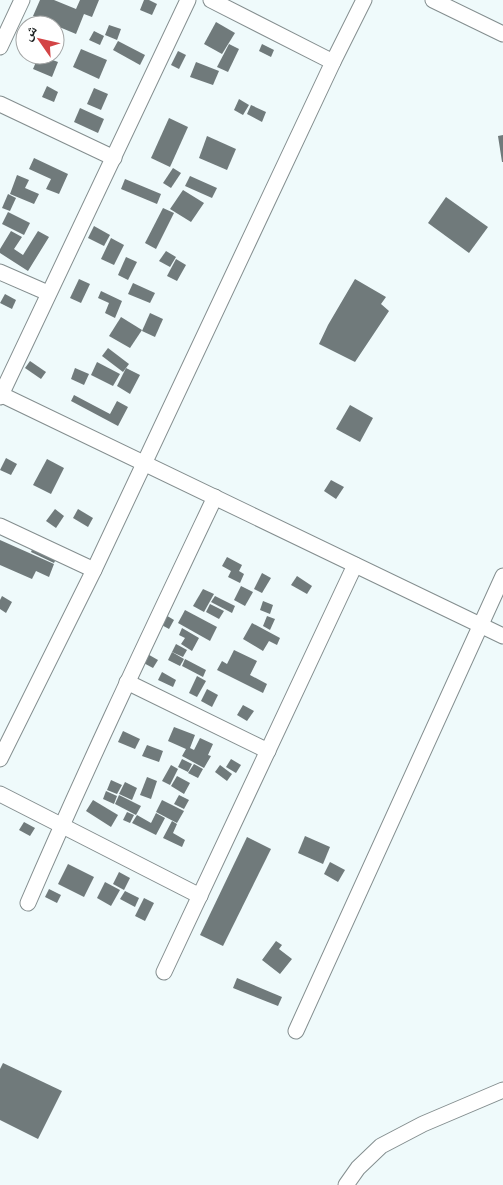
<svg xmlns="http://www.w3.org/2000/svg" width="503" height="1185" font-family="Signika,'Noto Naskh Arabic',sans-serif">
<rect width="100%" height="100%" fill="#effafb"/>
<!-- building -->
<g fill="#707a7b">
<path d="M40,0H54L76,9L80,0H99L92,17L84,14L76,34L33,16Z"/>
<path d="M144,0H149L157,4L152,15L140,10Z"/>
<path d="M216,22L235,33L222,54L204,44Z"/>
<path d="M109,25L121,29L117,40L105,35Z"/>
<path d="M94,31L104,36L100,45L89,40Z"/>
<path d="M118,41L145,55L140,65L113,50Z"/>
<path d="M229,44L239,49L228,72L217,67Z"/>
<path d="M262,44L274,50L271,57L259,51Z"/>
<path d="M81,49L107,60L99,79L73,67Z"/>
<path d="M178,51L186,55L179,69L171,65Z"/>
<path d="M39,55L58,62L52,77L33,69Z"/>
<path d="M196,62L219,71L213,85L190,77Z"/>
<path d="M47,86L58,92L54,102L42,97Z"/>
<path d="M94,88L108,94L101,110L87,104Z"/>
<path d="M239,99L249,105L243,115L234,110Z"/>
<path d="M251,105L266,112L262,122L247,114Z"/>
<path d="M80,108L104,119L98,133L74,122Z"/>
<path d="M169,118L188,127L170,167L151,158Z"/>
<path d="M503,135V162H502L498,136Z"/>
<path d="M207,136L236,149L227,170L199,158Z"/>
<path d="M34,158L68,174L59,194L46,189L51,179L29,169Z"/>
<path d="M173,168L181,173L171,188L163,183Z"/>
<path d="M17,175L29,180L25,188L39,194L34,204L10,194Z"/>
<path d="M190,176L217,188L212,198L185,186Z"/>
<path d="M125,179L161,194L157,204L121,189Z"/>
<path d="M183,190L204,203L191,222L170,209Z"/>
<path d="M8,194L16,198L10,211L2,208Z"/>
<path d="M446,197L488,227L469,253L428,223Z"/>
<path d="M163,208L174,213L156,249L145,243Z"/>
<path d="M8,212L30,223L24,235L2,224Z"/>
<path d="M94,226L110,235L104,246L88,238Z"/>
<path d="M11,231L22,237L14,249L23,255L38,231L49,237L28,271L0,253V249Z"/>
<path d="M111,238L124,245L114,265L101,259Z"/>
<path d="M166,251L176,257L170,267L159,261Z"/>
<path d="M126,257L137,262L128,280L118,275Z"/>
<path d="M176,259L186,265L177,281L167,276Z"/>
<path d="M79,279L90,284L81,303L70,298Z"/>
<path d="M355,279L386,297L381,304L389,311L355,362L319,344L328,325Z"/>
<path d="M133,283L155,293L150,303L128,294Z"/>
<path d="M101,291L122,301L115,318L105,313L109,303L98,298Z"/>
<path d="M5,294L16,300L12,309L0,303Z"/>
<path d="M150,313L163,319L155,337L142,331Z"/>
<path d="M121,317L142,330L130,348L109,336Z"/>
<path d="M108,348L129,364L123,372L102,356Z"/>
<path d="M30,361L46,372L41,379L25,368Z"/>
<path d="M97,362L120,374L113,386L91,375Z"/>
<path d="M75,368L89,374L84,385L71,379Z"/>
<path d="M126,368L140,375L130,394L117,386Z"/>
<path d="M74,395L110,414L117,401L128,407L118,426L71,401Z"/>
<path d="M350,405L373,418L360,442L336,429Z"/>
<path d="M6,458L17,464L11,475L0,470Z"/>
<path d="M47,459L64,468L51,494L33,485Z"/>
<path d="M331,480L344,487L336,499L324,491Z"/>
<path d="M55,509L64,516L56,528L46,521Z"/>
<path d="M78,509L93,518L88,527L73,518Z"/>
<path d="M0,540L54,564L49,577L36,571L32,579L0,565Z"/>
<path d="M34,545L57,557L54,563L31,552Z"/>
<path d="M227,557L242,565L239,571L244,574L240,583L228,577L231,571L222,566Z"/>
<path d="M262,573L271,578L262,593L254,589Z"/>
<path d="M297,576L312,586L307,594L291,585Z"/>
<path d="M241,586L253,592L245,606L234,600Z"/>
<path d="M203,589L214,594L204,612L193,606Z"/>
<path d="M2,596L12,602L6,613L0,609V600Z"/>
<path d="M215,596L235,606L232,613L211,602Z"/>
<path d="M263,601L273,605L270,614L260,610Z"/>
<path d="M210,604L224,611L219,619L206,612Z"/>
<path d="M185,610L217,627L210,641L178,623Z"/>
<path d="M164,614L174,620L169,629L158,623Z"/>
<path d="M267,616L275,619L270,630L263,626Z"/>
<path d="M252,623L280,638L277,645L269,641L263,651L243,639Z"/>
<path d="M182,628L199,638L192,651L181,644L185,638L179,635Z"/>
<path d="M176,644L187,650L183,657L172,652Z"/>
<path d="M234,650L257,661L250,675L267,684L263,693L217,670L222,661L227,664Z"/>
<path d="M144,652L158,660L153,668L138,660Z"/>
<path d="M172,652L184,659L180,666L168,660Z"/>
<path d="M185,659L206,670L203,677L182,666Z"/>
<path d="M162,672L176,680L173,687L158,680Z"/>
<path d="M197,676L206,681L197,697L189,693Z"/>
<path d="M207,689L218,695L212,707L201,701Z"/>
<path d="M243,705L254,711L247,721L237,715Z"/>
<path d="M174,727L195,735L190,748L194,750L200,738L213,744L208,755L211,756L204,768L182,756L186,749L168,741Z"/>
<path d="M123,731L140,739L135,749L118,742Z"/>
<path d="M147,745L163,751L159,762L142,756Z"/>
<path d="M182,759L192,764L188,772L178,767Z"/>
<path d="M231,759L241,765L236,773L226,767Z"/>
<path d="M194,764L203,769L198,778L188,773Z"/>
<path d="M171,765L178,769L170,785L162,781Z"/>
<path d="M220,765L232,774L227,781L215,772Z"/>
<path d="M177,776L190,783L184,794L171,786Z"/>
<path d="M147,777L157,781L151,799L140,795Z"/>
<path d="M111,780L122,785L117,794L107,790Z"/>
<path d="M125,782L137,788L132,800L119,794Z"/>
<path d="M106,791L117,796L114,804L103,799Z"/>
<path d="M119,795L141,806L136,815L115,804Z"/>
<path d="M179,795L189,800L184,809L174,804Z"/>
<path d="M93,800L118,815L111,827L86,811Z"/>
<path d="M162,800L184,811L177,823L156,812Z"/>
<path d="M127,812L134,815L130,823L123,820Z"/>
<path d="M156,813L165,818L156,835L132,823L137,815L151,823Z"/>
<path d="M172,821L177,824L173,833L185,840L182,847L163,838Z"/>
<path d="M24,822L35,828L30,836L19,830Z"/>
<path d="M305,836L330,847L323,864L298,853Z"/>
<path d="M247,837L271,849L223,946L200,935Z"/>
<path d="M330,862L345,870L338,882L324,874Z"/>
<path d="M68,864L94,877L84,897L58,884Z"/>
<path d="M119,872L130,878L124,890L113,884Z"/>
<path d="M105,882L120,890L111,906L97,898Z"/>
<path d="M49,889L61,895L57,903L45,897Z"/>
<path d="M125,891L139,898L135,907L120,899Z"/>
<path d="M144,898L154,903L145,921L135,916Z"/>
<path d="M276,941L282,945L279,949L292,959L280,974L262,960Z"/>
<path d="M237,978L282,997L278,1006L233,988Z"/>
<path d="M3,1063L62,1091L38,1139L0,1120V1069Z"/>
</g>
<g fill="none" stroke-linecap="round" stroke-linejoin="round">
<defs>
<g id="minor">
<path d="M211,0L333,62"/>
<path d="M433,0L503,34"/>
<path d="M0,47L22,0"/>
<path d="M0,104L114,158"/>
<path d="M0,272L48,293"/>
<path d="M0,394L503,636"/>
<path d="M0,397L188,0"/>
<path d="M0,526L94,570"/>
<path d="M127,682L268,751"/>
<path d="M0,759L94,570L333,62L364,0"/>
<path d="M0,794L200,896"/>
<path d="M28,903C87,766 151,632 215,497"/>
<path d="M164,972L355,565"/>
<path d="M296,1031L503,576"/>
<path d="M346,1185L358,1168L381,1146L423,1124L503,1090"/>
</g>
</defs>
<!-- minor casing -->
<use href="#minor" stroke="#848e8f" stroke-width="17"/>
<!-- minor -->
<use href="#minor" stroke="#fff" stroke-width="15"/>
</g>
<!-- north arrow -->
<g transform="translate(40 40) rotate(304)"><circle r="24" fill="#ffffff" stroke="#a3a5a5"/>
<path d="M0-4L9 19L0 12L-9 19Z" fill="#d34446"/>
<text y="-8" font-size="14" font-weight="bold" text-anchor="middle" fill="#191d1d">ش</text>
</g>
</svg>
